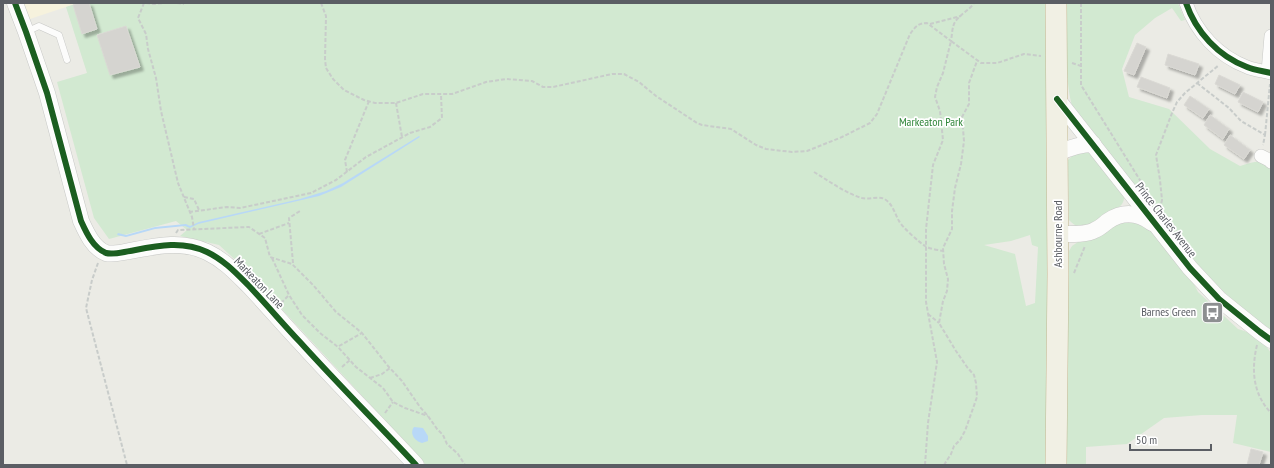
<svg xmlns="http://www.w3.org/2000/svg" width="1274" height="468" font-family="'PT Sans Narrow',sans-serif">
<defs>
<filter id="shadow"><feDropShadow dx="3.5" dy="3.5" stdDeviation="1" flood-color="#0004"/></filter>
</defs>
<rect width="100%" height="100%" fill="#ebebe5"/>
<!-- commercial -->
<path fill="#f6f2dd" d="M21,3H78L27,20Z"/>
<!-- green -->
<g fill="#d2e9d1" fill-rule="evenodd">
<path d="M78,3H1051L1049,465H426L241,265L219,245L180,236L187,230L176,221L109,239L94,218L57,82L87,73L66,7ZM1030,235L1032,245L1038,247L1035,303L1026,306L1015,254L984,245L1011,241Z"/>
<path d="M1067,3H1178L1185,20L1181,21L1172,8L1155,18L1135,35L1122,69L1129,97L1169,109L1210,149L1240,166C1246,164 1261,159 1267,163C1268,164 1270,168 1271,169V333L1251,317L1201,271L1072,106C1064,75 1067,36 1067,3Z"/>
<path d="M1080,151L1092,152L1125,195C1124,198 1124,201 1122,204C1116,211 1089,228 1080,227C1075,226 1072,223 1069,220L1068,160L1073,155Z"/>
<path d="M1144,222L1193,282L1198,292L1238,329C1251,332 1264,341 1271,353V452L1233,443L1237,415H1202L1164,418L1127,444L1086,447V465H1065L1068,263L1069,251L1072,246L1084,238L1112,223Z"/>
</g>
<!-- water -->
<g fill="#b8d8f7">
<path d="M419,136L420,137L341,187L319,196L198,224L190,228L185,226L155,229L126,237L117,235L118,233L126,235L155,227L186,224L190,226L199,222L300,199L326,191L343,183Z"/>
<path d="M414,427L423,428L428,436V441L422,443C415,441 409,434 414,427Z"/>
</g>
<!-- building -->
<g fill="#d5d4d0" stroke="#dad9d4" filter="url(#shadow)">
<path d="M78,3H89L97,29L82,34L73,5Z"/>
<path d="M126,26L140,67L110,75L97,35Z"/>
<path d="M1137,43L1146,47L1134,75L1124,71Z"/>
<path d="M1168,54L1199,64L1195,75L1165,65Z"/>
<path d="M1219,75L1240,85L1235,94L1215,84Z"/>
<path d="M1141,77L1170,88L1167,98L1137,87Z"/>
<path d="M1243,92L1263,102L1258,112L1238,102Z"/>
<path d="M1190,96L1209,109L1203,118L1184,105Z"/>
<path d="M1210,115L1229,129L1223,139L1204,125Z"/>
<path d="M1230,135L1250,150L1244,159L1224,145Z"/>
<path d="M1251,449L1263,452L1259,465H1247Z"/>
</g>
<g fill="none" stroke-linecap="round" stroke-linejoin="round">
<defs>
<path id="service" d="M26,32L39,26L59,35L67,60"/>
<g id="minor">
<path d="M1186,3C1196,32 1218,56 1247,67C1254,70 1263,71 1271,73"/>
<path d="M1268,72L1271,36"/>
<path d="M1261,156L1269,160L1271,162"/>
</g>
<g id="tertiary">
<path d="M15,3L26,32L47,93L81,221C86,232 93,248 106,253C113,255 123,252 130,251C156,246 182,240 207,252C224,260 236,273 249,286C267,305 283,324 300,342C338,384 378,424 416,465"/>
<path d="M1057,99L1190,268L1219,299L1260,332L1271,340"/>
<path d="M1058,153C1069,148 1080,144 1093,144"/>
<path d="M1058,234C1067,234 1087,235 1095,230C1100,228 1104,224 1108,221C1123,211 1138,212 1152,223"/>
</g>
<path id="trunk" d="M1056,465L1058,274L1056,3"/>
</defs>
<!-- service casing -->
<use href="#service" stroke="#c8c9c7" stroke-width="7"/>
<!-- minor casing -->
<use href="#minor" stroke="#c8c9c7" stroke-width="14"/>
<!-- tertiary casing -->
<use href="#tertiary" stroke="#c8c9c7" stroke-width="17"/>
<!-- trunk casing -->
<use href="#trunk" stroke="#c3b892" stroke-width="22"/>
<!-- path -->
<g stroke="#c8ccca" stroke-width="2" stroke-dasharray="4 2" stroke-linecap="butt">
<path d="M144,3L138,18L146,34L148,49L156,78L161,111L178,183L192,217L194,229"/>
<path d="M146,3L154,4L164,3"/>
<path d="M177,3L184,4"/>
<path d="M321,3L326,16L325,59L326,68L333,79L344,90L364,100L375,103H396L423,94H452L486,82L506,79L532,81L543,87H553L612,74H624L639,82L656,96L697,123L702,125L731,129L756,145L766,149L792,152L807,151L842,137L870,123L877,114L910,34C915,27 918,23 927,23L951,41C952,35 952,29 954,24C958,15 969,11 974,3"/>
<path d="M1081,3V85L1143,185"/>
<path d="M930,24L961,16"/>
<path d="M1072,63L1081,66"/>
<path d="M1197,83L1229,108L1241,121L1265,135L1263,145"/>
<path d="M396,103L402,137"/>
<path d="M1265,135L1270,84"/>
<path d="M347,172L345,160L369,101"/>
<path d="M814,172C829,181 845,193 862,198C870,200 880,195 886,200C893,205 895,214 899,221C902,227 919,242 925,246C930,249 938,250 943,251"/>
<path d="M184,197L194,199L199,210"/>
<path d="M1160,209L1162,200L1160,180L1156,155L1172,113L1177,102L1185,93L1219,65"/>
<path d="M189,212L227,207L240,208L311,193L336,180L366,157L410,133L430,127L442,118L441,95"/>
<path d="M176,233L178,230L249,227L265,238L270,257L292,264L314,286L336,312L362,333L388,366L402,381L420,407L428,416L437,429L443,435L447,444L458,454L465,465"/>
<path d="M259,234L289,223"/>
<path d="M272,258L289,295L302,315L320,333L338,347L356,367L383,388L393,402L405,408L428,416"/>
<path d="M98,263L92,280L86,308L127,465"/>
<path d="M293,263L289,218L300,211"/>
<path d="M1074,273L1085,246"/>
<path d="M281,303L289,295"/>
<path d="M928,314L939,323"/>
<path d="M1257,345C1251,370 1253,394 1271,413"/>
<path d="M339,346L362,333"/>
<path d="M342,367L350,360"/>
<path d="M370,378L382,374L390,368"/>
<path d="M385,413L393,402"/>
<path d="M925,465L928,423L937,362L926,302V229L933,165L943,140L940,111L935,97L937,87L943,73L951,41L981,63H997L1024,54L1041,56"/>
<path d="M944,465L951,454L954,446L960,440L965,431L977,397L976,383L974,375L967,367L956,351L939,323L943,301L947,291L948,279L944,264L943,248L952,229V211L955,188L961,164L964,141L962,117L969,104V83L977,61"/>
</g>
<!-- service -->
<use href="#service" stroke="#fcfcfb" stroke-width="6"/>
<!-- minor -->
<use href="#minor" stroke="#fcfcfb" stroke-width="13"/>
<!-- tertiary -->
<use href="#tertiary" stroke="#fcfcfb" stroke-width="16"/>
<!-- trunk -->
<use href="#trunk" stroke="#f1f0e4" stroke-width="21"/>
<defs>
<g id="cycleway">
<path d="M15,3L26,32L47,93L81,221C86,232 93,248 106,253C113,255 123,252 130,251C156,246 182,240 207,252C224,260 236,273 249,286C267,305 283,324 300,342C338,384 378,424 416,465"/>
<path d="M1186,3C1196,32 1218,56 1247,67C1254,70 1263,71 1271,73"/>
<path d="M1057,99L1190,268L1219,299L1260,332L1271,340"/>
</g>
</defs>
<!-- cycleway casing -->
<use href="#cycleway" stroke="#fff" stroke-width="8"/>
<!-- cycleway -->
<use href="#cycleway" stroke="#1b5e20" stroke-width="6"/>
</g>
<!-- icons -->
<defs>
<symbol id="bus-square" viewBox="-11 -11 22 22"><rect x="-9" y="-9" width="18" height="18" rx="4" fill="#8d8f91" stroke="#fff"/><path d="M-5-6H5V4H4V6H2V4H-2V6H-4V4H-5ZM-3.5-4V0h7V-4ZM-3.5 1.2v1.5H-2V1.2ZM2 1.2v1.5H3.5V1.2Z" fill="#fff"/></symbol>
</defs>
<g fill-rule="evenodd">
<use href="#bus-square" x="1200" y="300" width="25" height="25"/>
</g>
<g text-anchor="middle" stroke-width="3.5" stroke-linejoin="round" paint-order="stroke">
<!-- park labels -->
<g font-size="12" fill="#30863a" stroke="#fff">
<text x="931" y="126">Markeaton Park</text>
</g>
<!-- street labels -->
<g font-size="12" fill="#5b5e64" stroke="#fff">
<text transform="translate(1166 220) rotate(52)" y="4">Prince Charles Avenue</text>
<text transform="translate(1058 234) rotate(-90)" y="4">Ashbourne Road</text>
<text transform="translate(259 283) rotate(46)" y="4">Markeaton Lane</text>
</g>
<!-- poi labels -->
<g font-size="12" fill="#5b5e64" stroke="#fff" text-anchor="end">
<text x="1196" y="316">Barnes Green</text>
</g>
</g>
<!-- border -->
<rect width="1274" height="468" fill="none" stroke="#5b5e64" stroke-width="8"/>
<!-- scale -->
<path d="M1130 444v6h81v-6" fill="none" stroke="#5b5e64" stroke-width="2"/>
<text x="1136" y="444" font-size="12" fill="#5b5e64" stroke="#ffffff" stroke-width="3" paint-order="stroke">50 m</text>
</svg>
